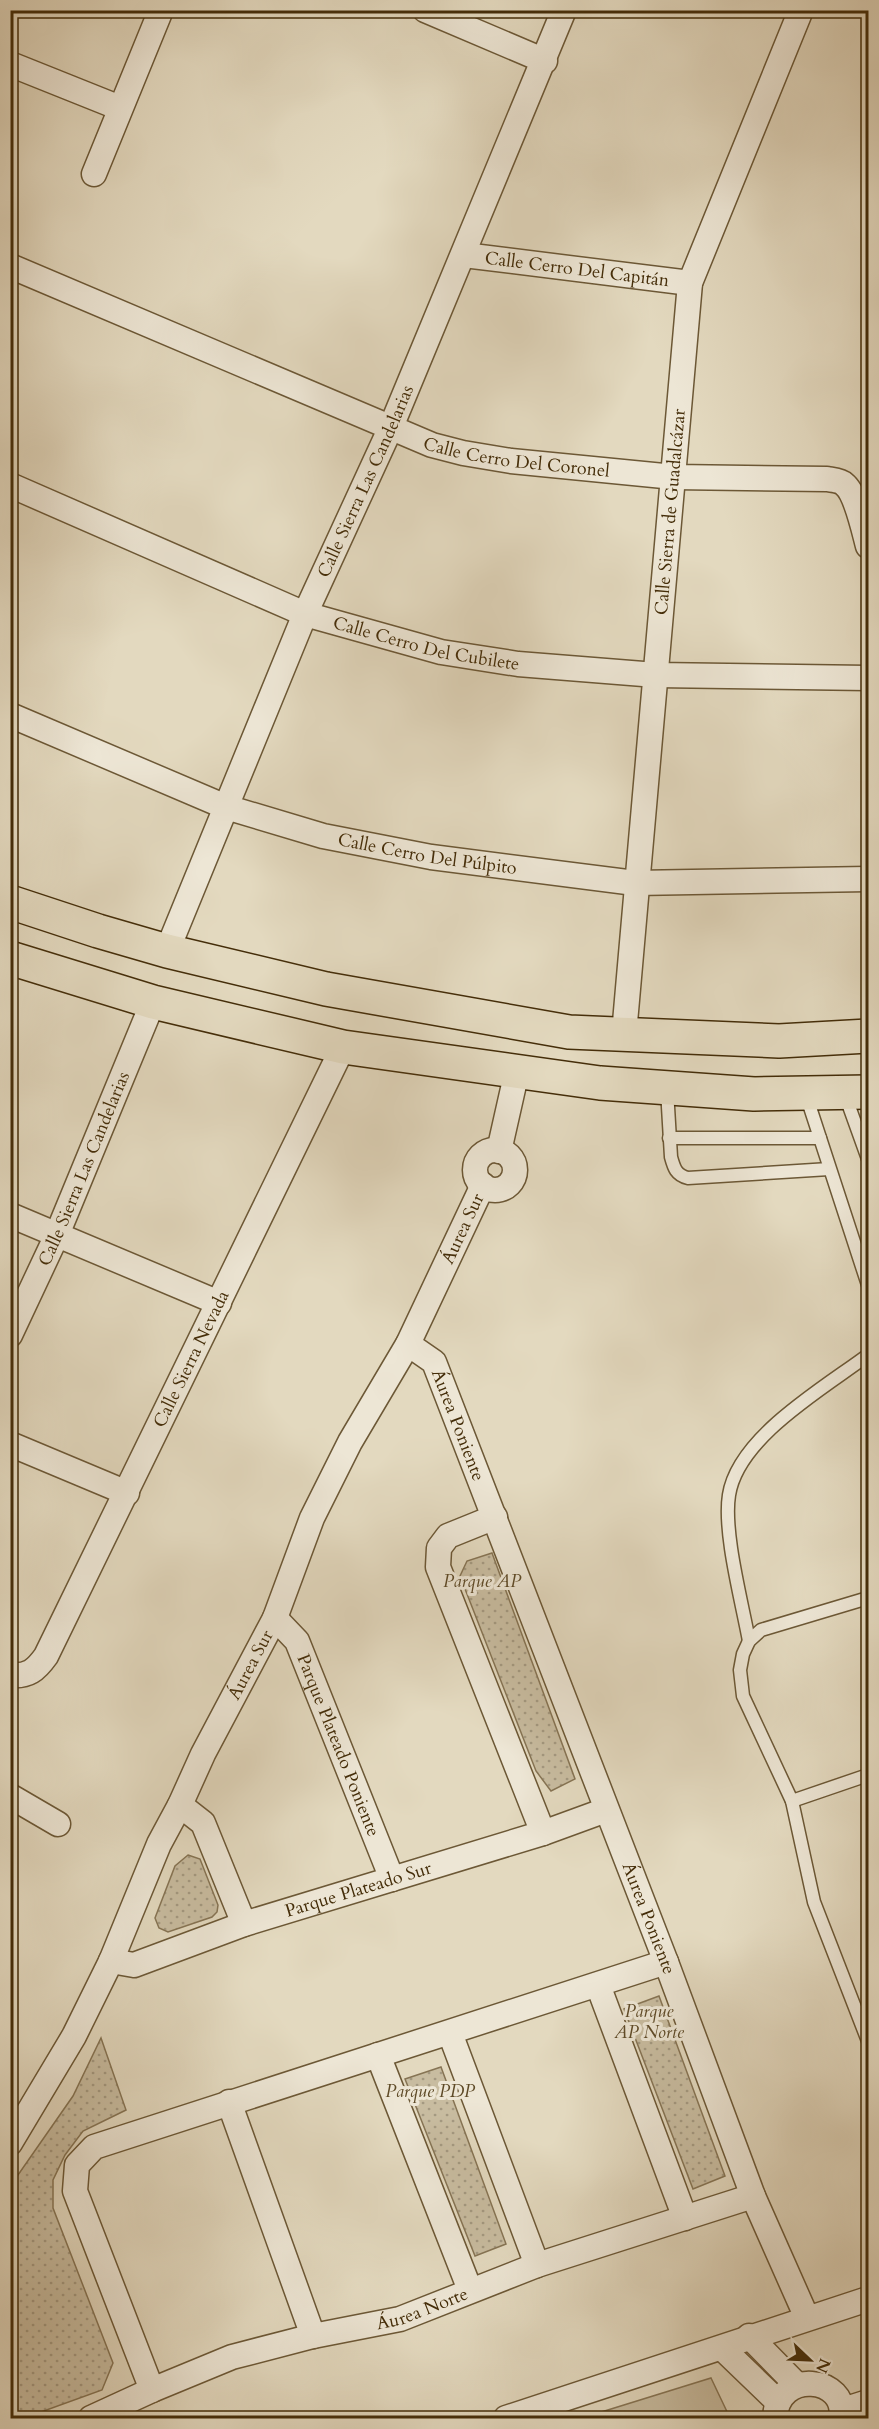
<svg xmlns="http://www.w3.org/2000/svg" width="879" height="2429" font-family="Cardo,serif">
<defs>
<pattern id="park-dots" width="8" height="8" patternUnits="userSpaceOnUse" patternTransform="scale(1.5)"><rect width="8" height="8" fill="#c8bca0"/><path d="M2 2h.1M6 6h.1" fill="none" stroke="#a49981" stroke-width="1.8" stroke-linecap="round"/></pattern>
</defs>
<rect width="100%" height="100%" fill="#e3d9bf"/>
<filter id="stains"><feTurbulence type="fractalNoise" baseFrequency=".00333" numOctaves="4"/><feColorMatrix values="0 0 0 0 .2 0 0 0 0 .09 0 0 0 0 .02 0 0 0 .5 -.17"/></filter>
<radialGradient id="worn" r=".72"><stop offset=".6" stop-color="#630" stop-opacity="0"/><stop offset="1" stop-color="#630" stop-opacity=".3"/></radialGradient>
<!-- green -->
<path fill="#c8bca0" stroke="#867454" stroke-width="1.5" d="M711,2378L730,2418H582Z"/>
<!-- park -->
<g fill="url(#park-dots)" stroke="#867454" stroke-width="1.5">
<path d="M492,1553L575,1779L551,1791L536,1771L460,1576L467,1561Z"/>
<path d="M188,1855L200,1859L218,1905L217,1912L212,1917L168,1932L159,1928L155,1918L175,1866Z"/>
<path d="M659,1996L725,2176L693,2189L624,2009Z"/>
<path d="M101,2038L126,2110L83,2131L65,2155L53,2180V2208L113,2363L102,2390L41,2412L11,2417V2185L73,2096Z"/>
<path d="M441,2067L506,2244L475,2256L405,2079Z"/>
</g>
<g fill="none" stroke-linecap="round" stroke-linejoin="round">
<defs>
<g id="service">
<path d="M667,1090L671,1157C674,1168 676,1175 688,1178L829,1169"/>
<path d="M806,1095L868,1285"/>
<path d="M845,1095L868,1159"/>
<path d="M669,1138H820"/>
<path d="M868,1598L761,1630L749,1641L743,1654L740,1670L743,1696L792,1801L814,1902L868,2041"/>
<path d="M749,1641C742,1602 723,1532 729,1495C738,1437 824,1388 868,1355"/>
<path d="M792,1801L868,1775"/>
</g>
<g id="minor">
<path d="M425,10L545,61"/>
<path d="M10,64L120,108"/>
<path d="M94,174L161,10"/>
<path id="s1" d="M464,255L690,283"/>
<path id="s2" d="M10,266L432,445L463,453L511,461L674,477L827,479C832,480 840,480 844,484C856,493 864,531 868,546"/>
<path id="s3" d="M10,485L305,614L441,652L518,664L656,675L868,678"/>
<path id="s4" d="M10,715L226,807L323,836L431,857L635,883L868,879"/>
<path id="s5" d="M167,951L305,614L391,427L564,10"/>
<path id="s6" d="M624,1034L690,283L801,10"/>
<circle cx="495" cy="1170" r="20"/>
<path d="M499,1151L517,1071"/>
<path d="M10,1215L219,1303"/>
<path id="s7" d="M10,1335L56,1237L153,1002"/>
<path id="s8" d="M408,1344L434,1362L666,1962L753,2196L807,2318"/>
<path d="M10,1444L127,1493"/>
<path d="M495,1517L448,1536L439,1548L438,1567L543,1833"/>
<path id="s9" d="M275,1618L297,1641L392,1879"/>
<path id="s10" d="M10,1675C28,1677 36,1670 46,1656L343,1047"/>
<path d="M10,1796L58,1824"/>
<path d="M180,1805L203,1823L244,1924"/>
<path id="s11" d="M111,1961L134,1965L244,1924L543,1833L606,1810"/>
<path d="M598,1985L685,2218"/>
<path d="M450,2033L537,2265"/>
<path d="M378,2055L470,2290"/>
<path d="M229,2102L313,2336"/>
<path id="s12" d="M10,2143L74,2036L111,1961L159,1844L180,1805L203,1754L275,1618L312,1518L350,1442L408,1344L483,1185"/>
<path d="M749,2336L797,2385"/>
<path d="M722,2348L778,2402"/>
<path d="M152,2390L75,2191L77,2165L94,2147L666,1962"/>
<path d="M843,2410L868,2402"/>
<path id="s13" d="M91,2418L152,2390L232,2357L313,2336L400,2319L537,2265L753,2196"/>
<path d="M506,2418L868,2299"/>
<path d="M775,2418C777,2368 849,2377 841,2418"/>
</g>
<g id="primary">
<path d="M10,902L98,931L167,951L326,989L569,1032L779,1041L868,1036"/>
<path d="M10,958L153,1002L343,1047L600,1083L754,1094L868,1092"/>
</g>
</defs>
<!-- service casing -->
<use href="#service" stroke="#6c5836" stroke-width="15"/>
<!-- minor casing -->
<use href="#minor" stroke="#6c5836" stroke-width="27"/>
<!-- primary casing -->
<use href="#primary" stroke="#442d09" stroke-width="36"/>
<!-- service -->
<use href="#service" stroke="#ede6d5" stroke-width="12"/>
<!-- minor -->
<use href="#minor" stroke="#ede6d5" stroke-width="24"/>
<!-- primary -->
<use href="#primary" stroke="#e3d9bf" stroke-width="33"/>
</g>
<g text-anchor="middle" stroke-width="6" stroke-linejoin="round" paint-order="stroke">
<!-- street labels -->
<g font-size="18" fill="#442d09" stroke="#ede6d5">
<text dy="6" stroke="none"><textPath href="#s1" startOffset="114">Calle Cerro Del Capitán</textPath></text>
<text dy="6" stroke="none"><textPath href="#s2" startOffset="544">Calle Cerro Del Coronel</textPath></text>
<text dy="6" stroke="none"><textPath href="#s5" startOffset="510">Calle Sierra Las Candelarias</textPath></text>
<text dy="6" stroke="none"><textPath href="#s6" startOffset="524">Calle Sierra de Guadalcázar</textPath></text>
<text dy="6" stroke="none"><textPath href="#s3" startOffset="447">Calle Cerro Del Cubilete</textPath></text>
<text dy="6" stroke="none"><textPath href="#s4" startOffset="442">Calle Cerro Del Púlpito</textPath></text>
<text dy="6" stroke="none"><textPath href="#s7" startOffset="182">Calle Sierra Las Candelarias</textPath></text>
<text dy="6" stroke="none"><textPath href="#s12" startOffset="1022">Áurea Sur</textPath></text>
<text dy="6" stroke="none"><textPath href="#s10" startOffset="374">Calle Sierra Nevada</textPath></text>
<text dy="6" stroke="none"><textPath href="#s8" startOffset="99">Áurea Poniente</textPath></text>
<text dy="6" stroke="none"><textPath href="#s12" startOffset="536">Áurea Sur</textPath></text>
<text dy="6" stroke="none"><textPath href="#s9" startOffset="144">Parque Plateado Poniente</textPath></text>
<text dy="6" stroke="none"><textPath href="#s11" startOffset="260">Parque Plateado Sur</textPath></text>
<text dy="6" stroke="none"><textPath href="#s8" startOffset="628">Áurea Poniente</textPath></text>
<text dy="6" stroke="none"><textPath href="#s13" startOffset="350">Áurea Norte</textPath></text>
</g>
<!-- park labels -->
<g font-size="18" font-style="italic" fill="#5e4a27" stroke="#ede6d5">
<text x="482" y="1587">Parque AP</text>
<text x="649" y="2017">Parque<tspan x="649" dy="21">AP Norte</tspan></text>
<text x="430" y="2097">Parque PDP</text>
</g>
</g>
<!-- margin -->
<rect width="879" height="2429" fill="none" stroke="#e3d9bf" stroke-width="36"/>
<rect x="12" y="12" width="855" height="2405" fill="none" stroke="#442d09" stroke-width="3"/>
<rect x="18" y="18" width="843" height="2393" fill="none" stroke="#442d09" stroke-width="1.5"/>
<!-- north arrow -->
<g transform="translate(810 2360) rotate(113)" stroke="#ede6d5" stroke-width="4.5" paint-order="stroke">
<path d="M0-4.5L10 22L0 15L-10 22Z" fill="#442d09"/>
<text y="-9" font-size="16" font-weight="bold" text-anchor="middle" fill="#442d09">N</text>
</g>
<rect width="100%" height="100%" filter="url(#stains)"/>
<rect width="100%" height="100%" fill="url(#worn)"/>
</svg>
